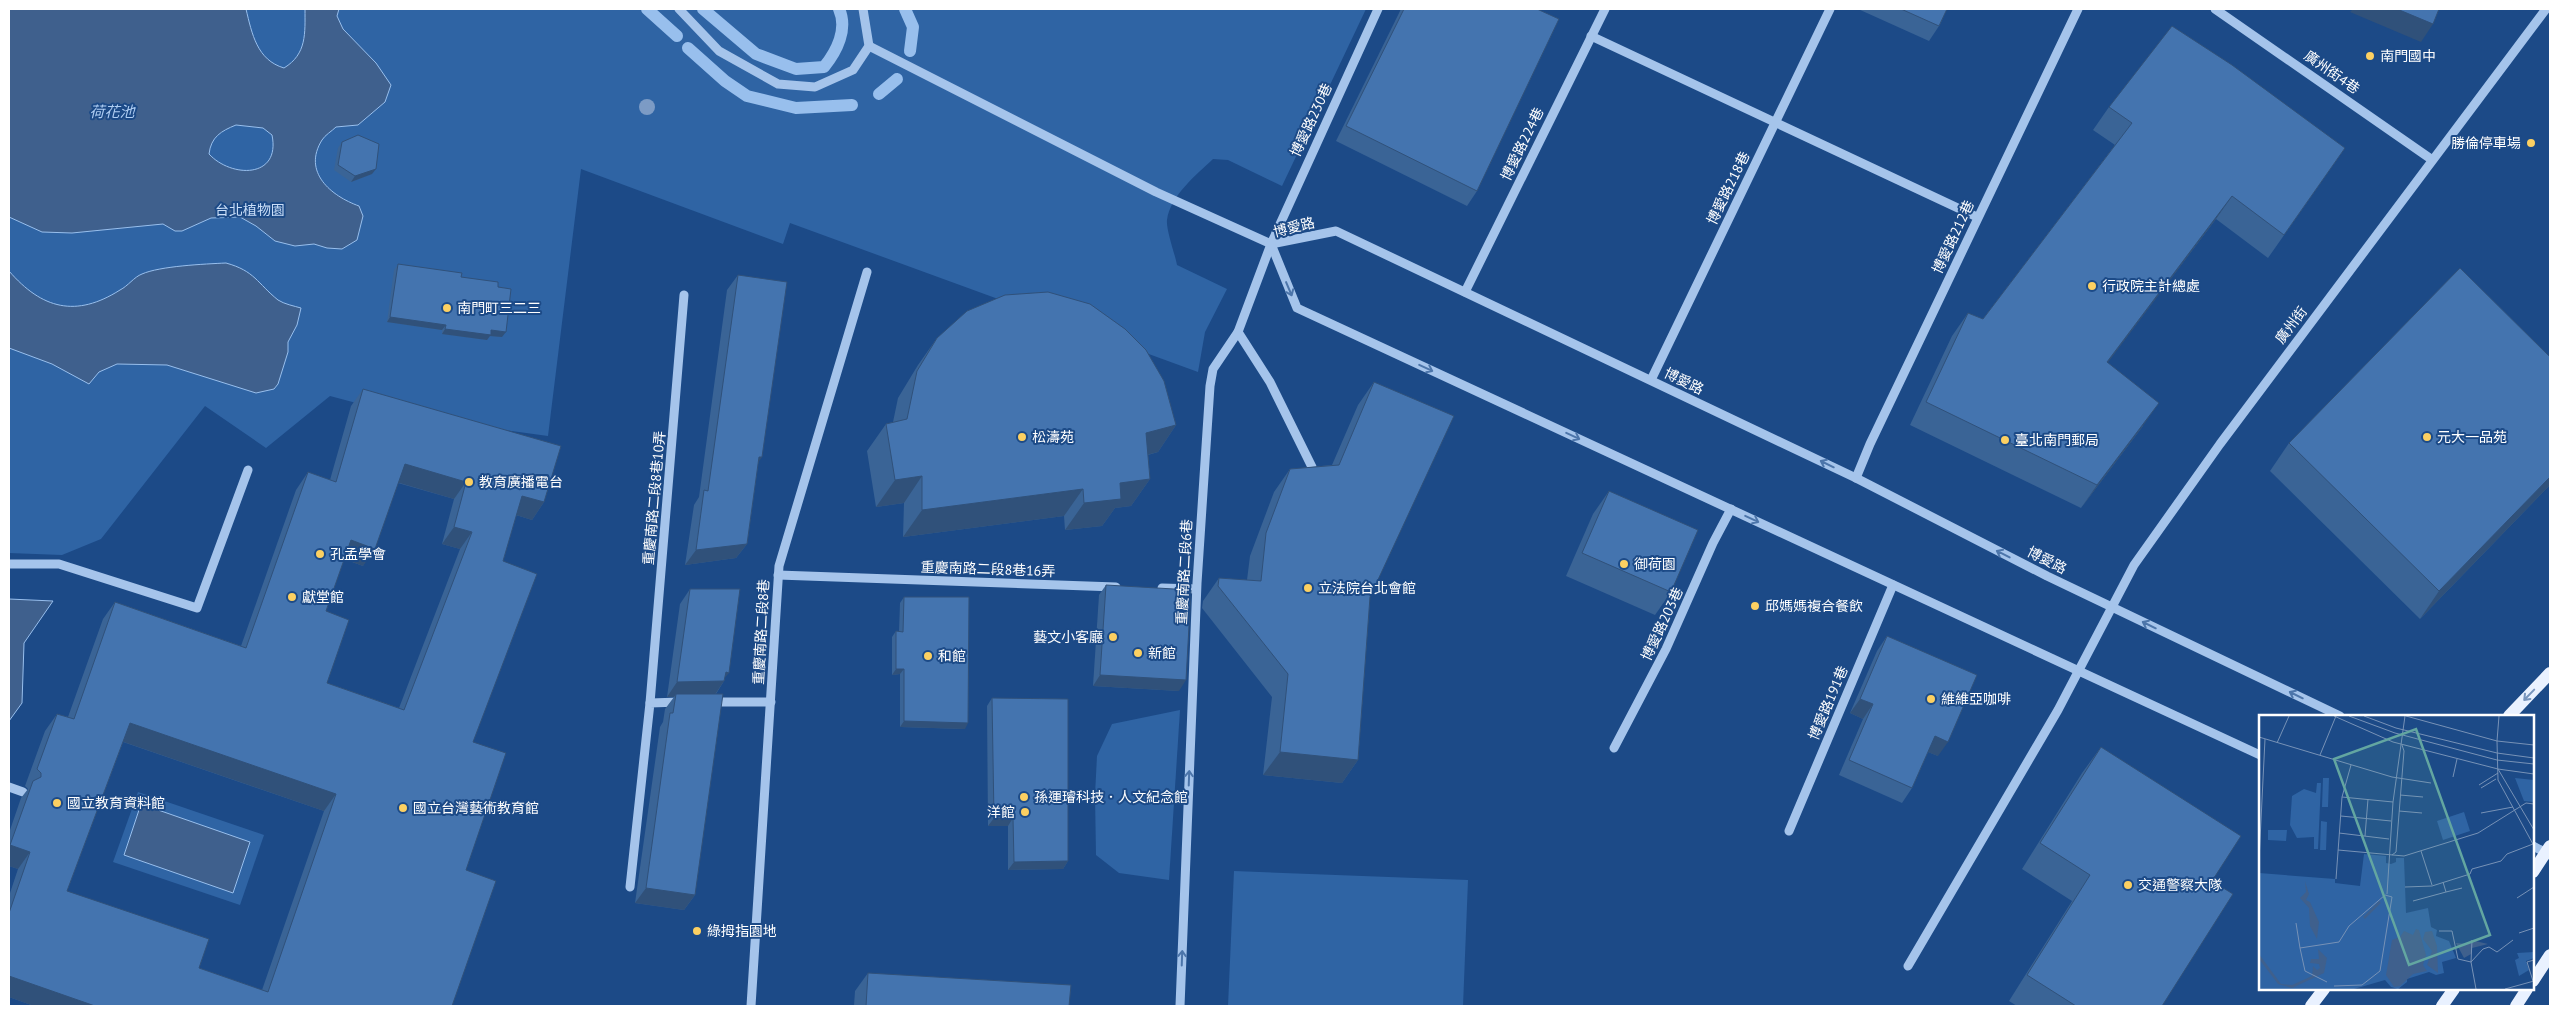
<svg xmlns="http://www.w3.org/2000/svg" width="2559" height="1015" font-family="'PT Sans','Noto Sans TC',sans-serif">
<rect width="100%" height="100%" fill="#1c4a87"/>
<!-- green -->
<g fill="#2f64a4">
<path d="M9,9H1366L1282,186L1228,160L1213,159C1197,174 1170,196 1167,220C1166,230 1175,254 1177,265L1227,289L1205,332L1198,372L790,223L783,244L581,169L548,436L409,417L330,396L266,448L205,406L101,539L62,555L9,553Z"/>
<path d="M1180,710L1169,880L1119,873L1096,855L1095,795L1097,756L1112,724Z"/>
<path d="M138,792L264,835L240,905L113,862Z"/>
<path d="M1234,871L1468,880L1463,1006H1228Z"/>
</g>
<!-- water -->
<g fill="#3f608d" stroke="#98bfed" fill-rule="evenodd">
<path d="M9,9H246C252,34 257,60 284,68C307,54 305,33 305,9H339L337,16L343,29L376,63L391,85L385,102L358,125L336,127C332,131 325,135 322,140C302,172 331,196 359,206L363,216L357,240L342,249L327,248L314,244L295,246L275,241L256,226L240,217L211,218L182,231H175L163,224L72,233L42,232L9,217ZM236,125L263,128L272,135C281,179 231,178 209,154C211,137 221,131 236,125Z"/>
<path d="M226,263C255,271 257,283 278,300C284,304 294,306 301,308L297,325L288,342V352L278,384L274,389L256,393L167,365L117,364L99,372L89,384L52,364L9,348V271C42,309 76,318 120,290C128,286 134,277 142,274C160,266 205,264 226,263Z"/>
<path d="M9,599L53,601L24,643L22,703L9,721Z"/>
<path d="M141,804L250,842L233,893L124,855Z"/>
</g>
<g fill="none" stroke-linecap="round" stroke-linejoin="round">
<!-- stream -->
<g stroke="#98bfed" stroke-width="12">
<path d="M647,9L677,36"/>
<path d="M703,9L756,54L796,69L824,67C837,51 848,29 839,9"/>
<path d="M905,9L913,27L910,51"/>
<path d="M688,48L725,81L747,96L796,108L852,105"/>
<path d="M879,94L897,79"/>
</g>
<!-- minor -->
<g stroke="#a5c4eb" stroke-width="9">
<path d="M679,9L719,51L778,84L815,87L853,70L869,46L863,9"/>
<path d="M2215,9L2431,159"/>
<path d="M1591,36L1977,217"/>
<path d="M869,46L1156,192L1271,244"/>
<path d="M1271,244L1336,231L1856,478L2047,576L2340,716"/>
<path d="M1271,244L1297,308L2260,755"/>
<path d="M1465,292L1605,9"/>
<path d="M1238,332L1270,382L1312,467"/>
<path d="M1651,380L1830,9"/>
<path d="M1856,478L1870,444L2078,9"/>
<path d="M9,564H59L197,608L248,470"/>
<path d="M778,575L1116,587"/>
<path d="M1162,588L1196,589"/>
<path d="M711,702H771"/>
<path d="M650,703L684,295"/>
<path d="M1614,748L1666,649L1713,543L1731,509"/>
<path d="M9,787L23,792"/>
<path d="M1789,831L1893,585"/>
<path d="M2533,846L2550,855"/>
<path d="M630,887L650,703L680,702"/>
<path d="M1908,966L2058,710L2134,565L2220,444L2546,9"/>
<path d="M751,1006L779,566L867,272"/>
<path d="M1180,1006L1197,583L1210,386L1213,369L1238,332L1271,244L1378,9"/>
</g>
<!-- major -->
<g stroke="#e9f1ff" stroke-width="12">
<path d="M2509,716L2550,673"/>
<path d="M2533,872L2550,846"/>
<path d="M2533,981L2550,955"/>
<path d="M2311,1006L2324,989"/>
<path d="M2442,1006L2454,989"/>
<path d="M2516,1006L2527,989"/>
</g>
</g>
<!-- trees -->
<circle fill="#7c9bc5" cx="647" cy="107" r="8"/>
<!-- wall -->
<g fill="#3a6496" fill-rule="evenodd">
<path d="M1401,9H1537L1477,191L1467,206L1336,141Z"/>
<path d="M1858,9H1947L1939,26L1929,41Z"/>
<path d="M2109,107L2345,148L2268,258L2216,219L2107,363L2143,426L2081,508L1910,425L1952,336L1968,313L1983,319L2115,145L2093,130Z"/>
<path d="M342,142L372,174L351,182L334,170L338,148Z"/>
<path d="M398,264L461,277L498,287L502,337L490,336L487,340L442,334V330L387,322L394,270Z"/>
<path d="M738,275L758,464L747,544L736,558L685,565L694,505L699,497L727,290Z"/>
<path d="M937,338L1176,425L1158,452L1148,455L1150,479L1131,506L1115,508L1102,526L1065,530L1064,516L903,537L904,503L876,507L867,451L886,424L893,422L898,398L918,365Z"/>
<path d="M1374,382L1370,597L1358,760L1342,783L1263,775L1272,697L1202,608L1203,601L1219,578L1247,580L1250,556L1274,492L1290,469L1332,465L1358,405Z"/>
<path d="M363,389L544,502L532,520L516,515L503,561L473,742L466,870L452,1006H34L9,997V896L18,869L9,866V833L21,798L28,789L25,786L45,731L57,714L68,717L103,619L115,602L241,646L296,490L308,472L330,480L351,406ZM398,483L454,499L442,544L460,549L399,708L327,683L326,611L344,559L363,566ZM123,742L324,811L262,990L199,968L67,891Z"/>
<path d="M2289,443L2550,485L2420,619L2270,471Z"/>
<path d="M1609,491L1671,592L1655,615L1566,576L1593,514Z"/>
<path d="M1106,585L1179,691L1093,686L1099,595Z"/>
<path d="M690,589L725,678L724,681L716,694L695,895L684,910L635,903L660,727L663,722L665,709L674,697H667L680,604Z"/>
<path d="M904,597L965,729L900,727V674L892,675V637L896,631L899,632L900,603Z"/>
<path d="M1887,636L1938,756L1928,752L1912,788L1902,803L1839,775L1863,719L1850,713L1877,651Z"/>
<path d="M992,698L1068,861L1063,869L1008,870V826H988L987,706Z"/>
<path d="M2101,747L2212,881L2162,1006H2017L2009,1001L2072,901L2022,869L2082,773Z"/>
<path d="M868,973L1069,1006H854L855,991Z"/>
</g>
<!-- shaded-wall -->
<g fill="#30517a">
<path d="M2353,9H2397L2433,24L2421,42L2350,12Z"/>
<path d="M376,169L372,174L351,182L355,176Z"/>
<path d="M2232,196L2216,219L2091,385L2107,362Z"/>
<path d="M390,317L446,325L442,330L387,322Z"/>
<path d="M445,329L491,330L506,332L502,337L490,336L487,340L442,334Z"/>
<path d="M2159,403L2143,426L2081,508L2097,485Z"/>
<path d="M1176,425L1158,452L1127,460L1146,433Z"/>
<path d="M759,457H762L752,472Z"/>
<path d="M405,464L466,482L454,499L393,481Z"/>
<path d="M922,476L904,503L876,507L895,480Z"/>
<path d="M2550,477V485L2420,619L2439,591Z"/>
<path d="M1150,479L1131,506L1115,508L1102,526L1065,530L1084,503L1120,483Z"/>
<path d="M1083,489L1064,516L903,537L922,510Z"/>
<path d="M522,496L544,502L532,520L510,513Z"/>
<path d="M454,527L472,532L460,549L442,544Z"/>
<path d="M351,540L375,549L363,566L339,557Z"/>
<path d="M747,544L736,558L685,565L696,550Z"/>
<path d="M896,669H904L900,674L892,675Z"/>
<path d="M726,672L729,673L722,681H724L714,696L676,694L674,697H667L677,682Z"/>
<path d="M1100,675L1186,680L1179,691L1093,686Z"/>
<path d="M1860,699L1873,704L1863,719L1850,713Z"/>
<path d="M904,721L968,723L965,729L900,727Z"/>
<path d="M130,723L336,794L324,811L118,740Z"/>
<path d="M1935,736L1948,742L1938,756L1925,751Z"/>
<path d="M1280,752L1358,760L1342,783L1263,775Z"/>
<path d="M994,818H1013L1008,826H988Z"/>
<path d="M10,845L30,852L18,869L9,866V848Z"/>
<path d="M1068,861L1063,869L1008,870L1014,862Z"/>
<path d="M646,888L695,895L684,910L635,903Z"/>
<path d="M9,976L95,1006H34L9,997Z"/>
</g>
<!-- building -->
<g fill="#4474af" stroke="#30517a" fill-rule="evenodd">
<path d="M1404,9H1537L1559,19L1477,191L1346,126Z"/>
<path d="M1901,9H1947L1939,26Z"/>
<path d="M2397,9H2439L2433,24Z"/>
<path d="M2172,26L2232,65L2345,148L2284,235L2232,196L2107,362L2159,403L2097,485L1926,402L1968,313L1983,319L2132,123L2109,107Z"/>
<path d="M358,135L379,144L376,169L355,176L338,165L342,142Z"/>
<path d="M398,264L462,273L461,277L498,282V287L511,289L506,332L491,330V335L445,329L446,325L390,317Z"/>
<path d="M2460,268L2550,357V477L2439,591L2289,443Z"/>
<path d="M738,275L787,282L762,457H759L747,544L696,550L704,490L708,491Z"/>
<path d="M1048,292L1090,304L1125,329L1146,350L1164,381L1176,425L1146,433L1150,479L1120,483L1121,499L1084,503L1083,489L922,510V476L895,480L886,424L907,419L917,371L937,338L967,311L1005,295Z"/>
<path d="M1374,382L1454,416L1370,597L1358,760L1280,752L1288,674L1218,586L1219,578L1261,581L1266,533L1290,469L1339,465Z"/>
<path d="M363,389L561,446L544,502L522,496L503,561L537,574L473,742L506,753L466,870L496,881L452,1006H95L9,976V913L30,852L10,845L33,781L41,777V773L37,769L57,714L74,719L115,602L246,648L308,472L336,482ZM405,464L466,482L454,527L472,532L404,710L327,683L349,620L326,611L351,540L375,549ZM130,723L336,794L268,992L199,968L209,939L67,891Z"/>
<path d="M1609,491L1698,530L1671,592L1582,553Z"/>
<path d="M1106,585L1191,590L1186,680L1100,675Z"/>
<path d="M690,589H740L729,673L726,672L724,681L677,682Z"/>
<path d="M904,597H969L968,723L904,721V669H896V631L903,632Z"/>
<path d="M1887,636L1977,675L1948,742L1935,736L1912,788L1849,760L1873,704L1860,699Z"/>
<path d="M676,694H723L695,895L646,888L670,713H673Z"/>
<path d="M992,698L1068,699V861L1014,862L1013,818H994Z"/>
<path d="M2101,747L2241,836L2212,881L2233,894L2162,1006H2076L2027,975L2090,875L2040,843Z"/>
<path d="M868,973L1071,985L1069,1006H866Z"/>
</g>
<!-- one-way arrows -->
<defs><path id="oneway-shaft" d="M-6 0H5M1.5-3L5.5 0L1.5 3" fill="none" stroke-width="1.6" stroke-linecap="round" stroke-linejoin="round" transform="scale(1.25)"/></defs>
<g stroke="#4c75aa">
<use href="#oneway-shaft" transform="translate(1289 289) rotate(67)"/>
<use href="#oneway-shaft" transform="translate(1426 368) rotate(25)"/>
<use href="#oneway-shaft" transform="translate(1573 436) rotate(25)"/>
<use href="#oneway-shaft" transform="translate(1827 464) rotate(-154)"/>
<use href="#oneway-shaft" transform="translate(1752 519) rotate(25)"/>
<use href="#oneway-shaft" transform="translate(2003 554) rotate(-153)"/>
<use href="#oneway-shaft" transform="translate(2149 625) rotate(-154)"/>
<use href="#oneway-shaft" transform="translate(2296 695) rotate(-154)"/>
<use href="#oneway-shaft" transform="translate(1189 778) rotate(-88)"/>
<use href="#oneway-shaft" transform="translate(1182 958) rotate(-88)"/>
</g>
<use stroke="#7895bd" href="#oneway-shaft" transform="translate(2529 695) rotate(134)"/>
<!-- markers -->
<g fill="#fcd062" stroke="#1c4a87" stroke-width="2">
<circle cx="2370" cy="56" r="5"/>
<circle cx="2531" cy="143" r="5"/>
<circle cx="2092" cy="286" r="5"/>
<circle cx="447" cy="308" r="5"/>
<circle cx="1022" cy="437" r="5"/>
<circle cx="2427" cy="437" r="5"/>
<circle cx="2005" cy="440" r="5"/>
<circle cx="469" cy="482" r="5"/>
<circle cx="320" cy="554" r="5"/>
<circle cx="1624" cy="564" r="5"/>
<circle cx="1308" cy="588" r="5"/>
<circle cx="292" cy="597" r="5"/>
<circle cx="1755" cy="606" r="5"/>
<circle cx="1113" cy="637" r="5"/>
<circle cx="1138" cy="653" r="5"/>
<circle cx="928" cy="656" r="5"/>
<circle cx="1931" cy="699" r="5"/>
<circle cx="1024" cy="797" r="5"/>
<circle cx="57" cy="803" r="5"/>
<circle cx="403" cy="808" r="5"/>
<circle cx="1025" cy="812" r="5"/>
<circle cx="2128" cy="885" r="5"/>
<circle cx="697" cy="931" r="5"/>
</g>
<g text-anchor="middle" stroke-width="4" stroke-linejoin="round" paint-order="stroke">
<!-- poi labels -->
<g font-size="14" fill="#fff" stroke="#1c4a87" text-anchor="start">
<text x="2380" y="61">南門國中</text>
<text x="2521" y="148" text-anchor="end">勝倫停車場</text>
<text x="2102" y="291">行政院主計總處</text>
<text x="457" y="313">南門町三二三</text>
<text x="1032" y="442">松濤苑</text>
<text x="2437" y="442">元大一品苑</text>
<text x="2015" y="445">臺北南門郵局</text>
<text x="479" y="487">教育廣播電台</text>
<text x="330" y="559">孔孟學會</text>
<text x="1634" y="569">御荷園</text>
<text x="1318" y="593">立法院台北會館</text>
<text x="302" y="602">獻堂館</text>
<text x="1765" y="611">邱媽媽複合餐飲</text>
<text x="1103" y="642" text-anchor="end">藝文小客廳</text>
<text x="1148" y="658">新館</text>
<text x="938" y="661">和館</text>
<text x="1941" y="704">維維亞咖啡</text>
<text x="1034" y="802">孫運璿科技．人文紀念館</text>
<text x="67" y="808">國立教育資料館</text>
<text x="413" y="813">國立台灣藝術教育館</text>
<text x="1015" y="817" text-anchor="end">洋館</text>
<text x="2138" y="890">交通警察大隊</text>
<text x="707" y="936">綠拇指園地</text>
</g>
<!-- street labels -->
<g font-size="14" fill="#fff" stroke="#1c4a87">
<text transform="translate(2332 72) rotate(35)" y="5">廣州街4巷</text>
<text transform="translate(1311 120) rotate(-65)" y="5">博愛路230巷</text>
<text transform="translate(1522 144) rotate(-64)" y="5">博愛路224巷</text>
<text transform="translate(1728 188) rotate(-64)" y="5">博愛路218巷</text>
<text transform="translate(1294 227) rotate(-14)" y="5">博愛路</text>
<text transform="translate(1953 237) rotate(-65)" y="5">博愛路212巷</text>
<text transform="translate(2291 325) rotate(-53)" y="5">廣州街</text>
<text transform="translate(1684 381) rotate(26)" y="5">博愛路</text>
<text transform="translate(654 498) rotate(-85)" y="5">重慶南路二段8巷10弄</text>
<text transform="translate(2047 560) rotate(27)" y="5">博愛路</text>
<text transform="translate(988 569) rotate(2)" y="5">重慶南路二段8巷16弄</text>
<text transform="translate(1184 572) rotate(-87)" y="5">重慶南路二段6巷</text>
<text transform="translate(1662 624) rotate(-65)" y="5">博愛路203巷</text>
<text transform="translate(761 632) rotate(-87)" y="5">重慶南路二段8巷</text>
<text transform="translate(1828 703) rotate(-67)" y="5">博愛路191巷</text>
</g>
<!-- park labels -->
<g font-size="14" fill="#cadef8" stroke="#1c4a87">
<text x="250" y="215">台北植物園</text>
</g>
<!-- water labels -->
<g font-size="15" font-style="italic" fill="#b0cef3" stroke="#1c4a87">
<text x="112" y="117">荷花池</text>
</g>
</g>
<!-- overview -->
<g transform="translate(2259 715)">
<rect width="275" height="275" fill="#1c4a87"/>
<path d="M64,63H70L69,92H63ZM256,63L275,65V87L265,86ZM58,68H62L59,134H55V122L38,123L31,110L33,81L45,74L57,78ZM205,97L211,116L184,125L178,106ZM62,106L68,107L67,135H61ZM9,115H28L27,126L9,125ZM105,139L127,141V148L132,149L137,147V143H145L147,198L169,193L172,212L178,215L177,221L190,226L197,243L183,247L185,258L177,260L170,257L148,264V267L139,274L132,272L126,265L95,274H0V158L76,164V168L101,171ZM275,237V243L267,246L270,255L260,261L256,245L260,243L258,238Z" fill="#2f64a4"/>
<path d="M46,166L50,179L47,185L51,187L60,207L58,224L51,211L50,193L41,183L47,177ZM157,214L160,215L167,240L164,250L168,256L154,259L141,271L135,272L127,260L133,225L141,222L145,216L154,220ZM173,216L178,231L179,258L168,250L173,236L164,224L166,217ZM212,225L229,229L213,233L212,239L205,243L197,228L209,229ZM59,234L68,243L65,258L33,273L19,269L0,244V239L22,269L33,270L53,261L54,251L58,255L61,253L60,249L51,248L52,244H60Z" fill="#3f608d"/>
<path fill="none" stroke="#3f608d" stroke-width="2.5" d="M105,203L121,187"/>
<path fill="none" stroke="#7792b7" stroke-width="1" d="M75,1L134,27L239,54M90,1L136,18L238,45M105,1L137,13L238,38M147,1L238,26L239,65L275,131M240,1L238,26L275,30M0,22L133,62L172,68M18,28L30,1M238,38L275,43M61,40L77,1M238,45L275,49M239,54L275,59M239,54L275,115M194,62L198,44M220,70L239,58M222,73L237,64M141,80L164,82M83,82L134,87M140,96L163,98M222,98L254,92M82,101L132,106M80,118L130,124M106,121L109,84M79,135L145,141L219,118L267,88L275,89M162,136L173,170M133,140L137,137L145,36L143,30M0,146L6,24M77,164L83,82L92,50M184,167L187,177L203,173M146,172L173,171L211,159L213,154L242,146L248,139L274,129M128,179L134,87L146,1M258,183L275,172M154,186L187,177M37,208L41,233L80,227L90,211L126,180L133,182L121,256L103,270L75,271M180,216H193L199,244L212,247L217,274M260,218L275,213M41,233L46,256L68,267M212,247L224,234L230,232L238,237L254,225M212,247L213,225M274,266L268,247L275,245M246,274L275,266"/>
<path fill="#63a6a1" fill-opacity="0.15" stroke="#63a6a1" stroke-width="2.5" d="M157,14L231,220L150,250L75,44Z"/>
<rect width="275" height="275" fill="none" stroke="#fff" stroke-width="2.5"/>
</g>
<!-- border -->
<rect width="2559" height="1015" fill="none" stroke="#ffffff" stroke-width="20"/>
</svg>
